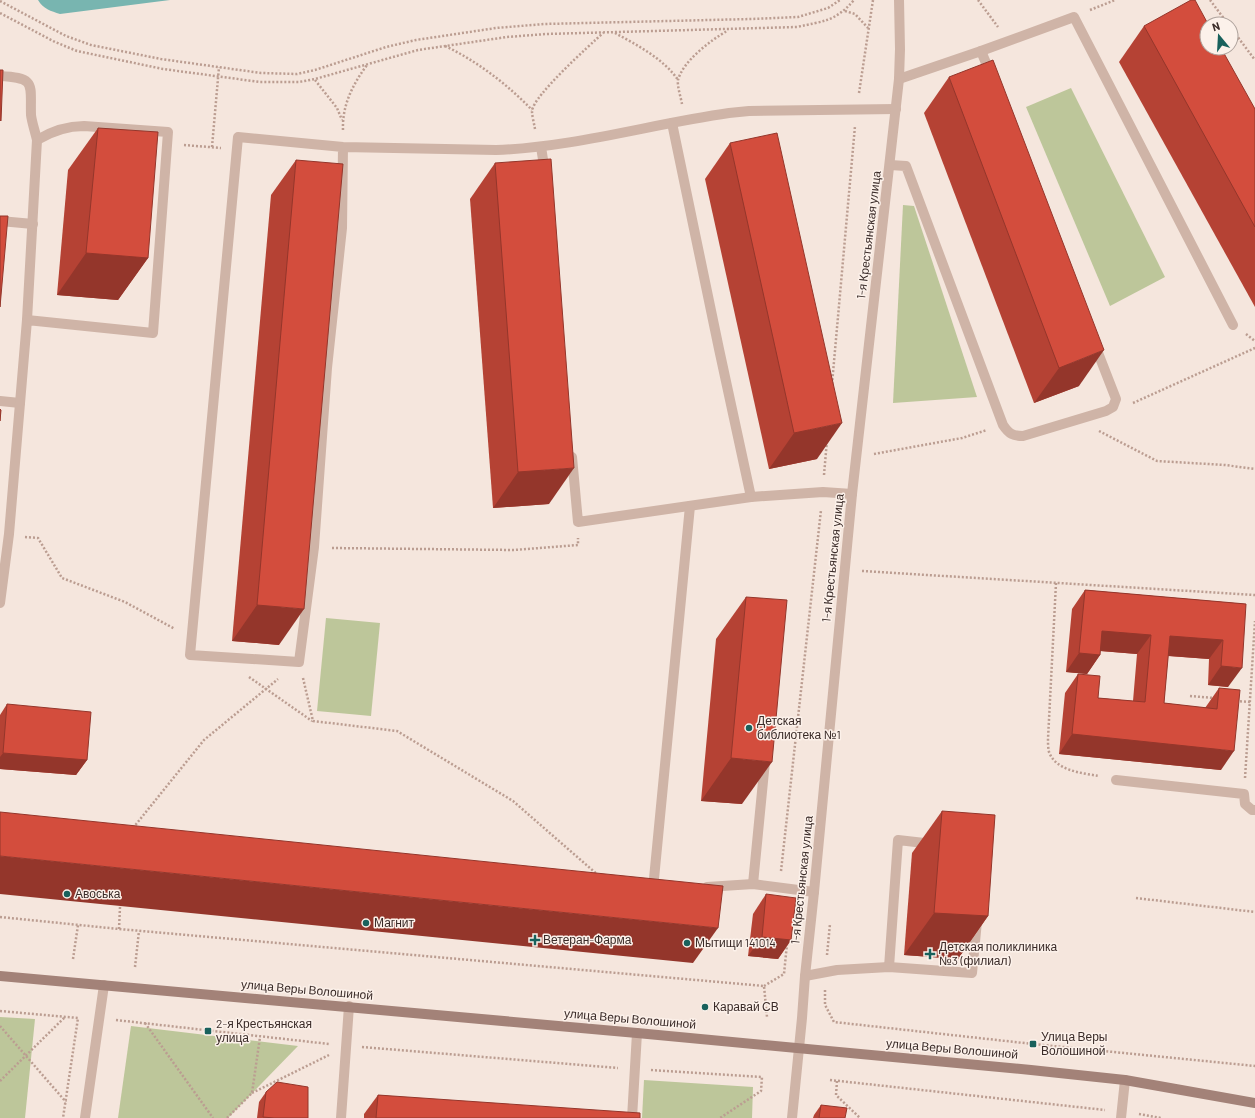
<svg xmlns="http://www.w3.org/2000/svg" width="1255" height="1118" font-family="Barlow,sans-serif">
<rect width="100%" height="100%" fill="#f5e6dd"/>
<!-- green -->
<g fill="#bdc69a">
<path d="M1071,88L1165,277L1110,306L1026,107Z"/>
<path d="M903,205L914,206L977,397L893,403Z"/>
<path d="M326,618L380,623L371,716L317,711Z"/>
<path d="M0,1017L35,1019L25,1118H0Z"/>
<path d="M131,1026L298,1046L228,1118H118Z"/>
<path d="M644,1080L753,1087L752,1118H642Z"/>
</g>
<!-- water -->
<path fill="#78b5b0" d="M38,0H170L60,14C51,11 43,9 38,0Z"/>
<g fill="none" stroke-linecap="round" stroke-linejoin="round">
<!-- path -->
<g stroke="#bb9d91" stroke-width="2.5" stroke-dasharray="2 2" stroke-linecap="butt">
<path d="M978,0L998,27"/>
<path d="M1210,0L1228,24"/>
<path d="M0,1L66,36L91,45L161,59L261,73L297,74L315,70L386,47L416,40L496,28L544,24L751,19L798,17L828,8L840,0"/>
<path d="M1090,10L1115,0"/>
<path d="M845,11L855,14L868,28"/>
<path d="M0,13L55,42L77,51L163,69L260,82H299L315,79L418,50L507,37L546,34L797,27C823,21 835,22 854,0"/>
<path d="M1231,28L1255,60"/>
<path d="M615,33C637,45 664,59 678,80"/>
<path d="M445,46C477,61 508,85 532,110"/>
<path d="M315,80L337,108L342,120"/>
<path d="M859,93L873,0"/>
<path d="M682,104C681,98 677,86 678,80C683,61 711,40 727,31"/>
<path d="M535,129C534,123 532,116 532,111C533,96 590,45 603,33"/>
<path d="M343,130C342,105 353,84 367,65"/>
<path d="M184,145L221,148"/>
<path d="M212,147L219,67"/>
<path d="M1246,334L1255,341"/>
<path d="M832,384L855,126"/>
<path d="M1133,403L1255,348"/>
<path d="M1099,431L1157,461L1225,465L1255,469"/>
<path d="M874,454L962,438L987,430"/>
<path d="M824,475L827,440"/>
<path d="M25,537L38,538L62,578L125,602L175,629"/>
<path d="M332,548L514,550L578,545V538"/>
<path d="M862,571L1255,595"/>
<path d="M1056,583L1048,739C1048,743 1048,748 1049,752C1056,771 1082,773 1099,776"/>
<path d="M249,677L312,721"/>
<path d="M303,678L313,721L397,731L513,801L598,875"/>
<path d="M1190,696L1214,698"/>
<path d="M1236,701L1250,702"/>
<path d="M1245,778L1255,621"/>
<path d="M133,828L204,740L278,679"/>
<path d="M781,871L821,510"/>
<path d="M1136,898L1255,912"/>
<path d="M0,917L119,929L764,986L767,1017"/>
<path d="M119,929L120,907"/>
<path d="M827,955L830,924"/>
<path d="M73,959L78,925"/>
<path d="M135,967L139,931"/>
<path d="M764,986L784,974L787,944"/>
<path d="M825,990V1005L834,1022L1033,1044L1255,1066"/>
<path d="M0,1011L78,1018L63,1118"/>
<path d="M116,1020L329,1044"/>
<path d="M145,1023L213,1118"/>
<path d="M0,1026L66,1102"/>
<path d="M362,1047L618,1068"/>
<path d="M651,1070L762,1077L761,1091L720,1118"/>
<path d="M830,1080L1105,1110"/>
<path d="M0,1081L65,1017"/>
<path d="M837,1081L836,1095L860,1118"/>
<path d="M252,1093L329,1055"/>
<path d="M1139,1114L1161,1118"/>
<path d="M227,1118L252,1093L260,1037"/>
</g>
<!-- lane -->
<g stroke="#cfb4a7" stroke-width="10">
<path d="M981,51L1074,17L1233,325"/>
<path d="M0,76C37,78 30,84 31,115C32,123 35,131 37,140L27,320"/>
<path d="M899,79L981,51L991,75"/>
<path d="M672,123L719,349L751,497L823,492L852,494"/>
<path d="M343,147L342,228L327,368L314,547L299,662L190,655L238,137L343,147L496,150C575,147 651,124 729,113L749,111L896,109"/>
<path d="M541,147L545,172"/>
<path d="M890,165L906,166L1003,425C1009,434 1013,436 1023,436L1106,411L1113,407L1116,399L1095,345"/>
<path d="M0,221L33,224"/>
<path d="M0,401L20,403"/>
<path d="M572,457L578,522L751,497"/>
<path d="M0,603L9,534L27,320L153,333L168,132L84,126C66,126 52,131 37,140"/>
<path d="M1116,780L1244,794L1245,804L1252,810H1255"/>
<path d="M753,884L765,761"/>
<path d="M707,887L753,884L814,892"/>
<path d="M653,889L690,506"/>
<path d="M889,967L898,840L933,844"/>
<path d="M805,976L837,970L889,967L972,973L977,921"/>
<path d="M341,1118L349,1006"/>
<path d="M632,1118L637,1033"/>
<path d="M1121,1118L1125,1080"/>
</g>
<!-- street -->
<g stroke="#cfb4a7" stroke-width="10">
<path d="M85,1118L104,985"/>
<path d="M792,1118L802,1018L805,976L814,892L852,494L899,79L900,49L899,0"/>
</g>
<!-- secondary -->
<path stroke="#a38278" stroke-width="10" d="M0,976L637,1033L1031,1070L1125,1080L1255,1103"/>
</g>
<!-- wall -->
<g fill="#b54234">
<path d="M1144,26L1255,109V307L1119,62Z"/>
<path d="M949,77L1079,386L1034,403L924,113Z"/>
<path d="M98,128L148,258L118,300L57,295L68,170Z"/>
<path d="M730,143L817,459L769,469L705,179Z"/>
<path d="M296,160L279,645L232,641L271,195Z"/>
<path d="M495,163L549,504L493,508L470,199Z"/>
<path d="M1085,590L1246,604L1228,687L1208,685L1209,659L1168,656L1164,703L1205,708L1219,688L1221,770L1059,754L1065,693L1078,674L1098,698L1133,701L1137,654L1100,651V655L1087,674L1066,672L1072,609Z"/>
<path d="M746,597L742,804L701,801L716,639Z"/>
<path d="M7,704L87,760L76,775L0,769V715Z"/>
<path d="M942,811L988,916L958,959L904,955L912,853Z"/>
<path d="M766,894L791,940L778,959L748,956L753,914Z"/>
<path d="M266,1092L308,1118H257L259,1102Z"/>
<path d="M378,1095L640,1118H364V1114Z"/>
<path d="M821,1105L845,1118H813L814,1115Z"/>
</g>
<!-- shaded-wall -->
<g fill="#94362b">
<path d="M86,253L148,258L118,300L57,295Z"/>
<path d="M1104,350L1079,386L1034,403L1059,368Z"/>
<path d="M842,423L817,459L769,469L794,433Z"/>
<path d="M574,468L549,504L493,508L518,472Z"/>
<path d="M257,605L304,609L279,645L232,641Z"/>
<path d="M1102,631L1151,635L1137,654L1089,650Z"/>
<path d="M1170,636L1223,640L1209,659L1157,655Z"/>
<path d="M1079,653L1100,655L1087,674L1066,672Z"/>
<path d="M1221,666L1242,668L1228,687L1208,685Z"/>
<path d="M1072,734L1234,751L1221,770L1059,754Z"/>
<path d="M3,753L87,760L76,775L0,769V757Z"/>
<path d="M731,758L772,762L742,804L701,801Z"/>
<path d="M0,856L718,928L693,963L0,894Z"/>
<path d="M934,913L988,916L958,959L904,955Z"/>
<path d="M762,937L791,940L778,959L748,956Z"/>
</g>
<!-- building -->
<g fill="#d34d3d" stroke="#94362b">
<path d="M1191,0H1195L1208,24H1207V48H1221L1255,109V227L1144,26Z"/>
<path d="M993,60L1104,350L1059,368L949,77Z"/>
<path d="M0,70H3L1,121L0,120Z"/>
<path d="M98,128L158,132L148,258L86,253Z"/>
<path d="M777,133L842,423L794,433L730,143Z"/>
<path d="M551,159L574,468L518,472L495,163Z"/>
<path d="M296,160L343,164L304,609L257,605Z"/>
<path d="M0,216H8L0,307Z"/>
<path d="M0,409L1,410L0,421Z"/>
<path d="M1085,590L1246,604L1242,668L1221,666L1223,640L1170,636L1164,703L1217,709L1219,688L1240,690L1234,751L1072,734L1078,674L1100,676L1098,698L1145,702L1151,635L1102,631L1100,655L1079,653Z"/>
<path d="M746,597L787,600L772,762L731,758Z"/>
<path d="M7,704L91,712L87,760L3,753Z"/>
<path d="M942,811L995,815L988,916L934,913Z"/>
<path d="M0,812L723,886L718,928L0,856Z"/>
<path d="M766,894L796,898L791,940L762,937Z"/>
<path d="M277,1082L308,1087V1118H274L263,1117L266,1092Z"/>
<path d="M378,1095L640,1113V1118H376Z"/>
<path d="M821,1105L847,1108L845,1118H819Z"/>
</g>
<!-- markers -->
<g fill="#19615c" stroke="#fcf1ea" stroke-width="1.5">
<circle cx="749" cy="728" r="4"/>
<circle cx="67" cy="894" r="4"/>
<circle cx="366" cy="923" r="4"/>
<path d="M533 934h4v4h4v4h-4v4h-4v-4h-4v-4h4z"/>
<circle cx="687" cy="943" r="4"/>
<path d="M928 948h4v4h4v4h-4v4h-4v-4h-4v-4h4z"/>
<circle cx="705" cy="1007" r="4"/>
<rect x="204" y="1027" width="8" height="8" rx="2"/>
<rect x="1029" y="1040" width="8" height="8" rx="2"/>
</g>
<g text-anchor="middle" stroke-width="3" stroke-linejoin="round" paint-order="stroke">
<!-- street labels -->
<g font-size="12" fill="#3a2b28" stroke="#fcf1ea">
<text transform="translate(869 235) rotate(-83)" y="4">1-я Крестьянская улица</text>
<text transform="translate(833 558) rotate(-84)" y="4">1-я Крестьянская улица</text>
<text transform="translate(802 880) rotate(-84)" y="4">1-я Крестьянская улица</text>
<text transform="translate(307 990) rotate(5)" y="4">улица Веры Волошиной</text>
<text transform="translate(630 1019) rotate(5)" y="4">улица Веры Волошиной</text>
<text transform="translate(952 1049) rotate(5)" y="4">улица Веры Волошиной</text>
</g>
<!-- poi labels -->
<g font-size="12" fill="#3a2b28" stroke="#fcf1ea" text-anchor="start">
<text x="757" y="725">Детская<tspan x="757" dy="14">библиотека №1</tspan></text>
<text x="75" y="898">Авоська</text>
<text x="374" y="927">Магнит</text>
<text x="543" y="944">Ветеран-Фарма</text>
<text x="695" y="947">Мытищи 141014</text>
<text x="939" y="951">Детская поликлиника<tspan x="939" dy="14">№3 (филиал)</tspan></text>
<text x="713" y="1011">Каравай СВ</text>
<text x="216" y="1028">2-я Крестьянская<tspan x="216" dy="14">улица</tspan></text>
<text x="1041" y="1041">Улица Веры<tspan x="1041" dy="14">Волошиной</tspan></text>
</g>
</g>
<!-- north arrow -->
<g transform="translate(1219 36) rotate(342)"><circle r="19" fill="#fcf1ea" stroke="#aea29c"/>
<path d="M0-3L7 15L0 10L-7 15Z" fill="#19615c"/>
<text y="-6" font-size="11" font-weight="bold" text-anchor="middle" fill="#3a2b28">N</text>
</g>
</svg>
